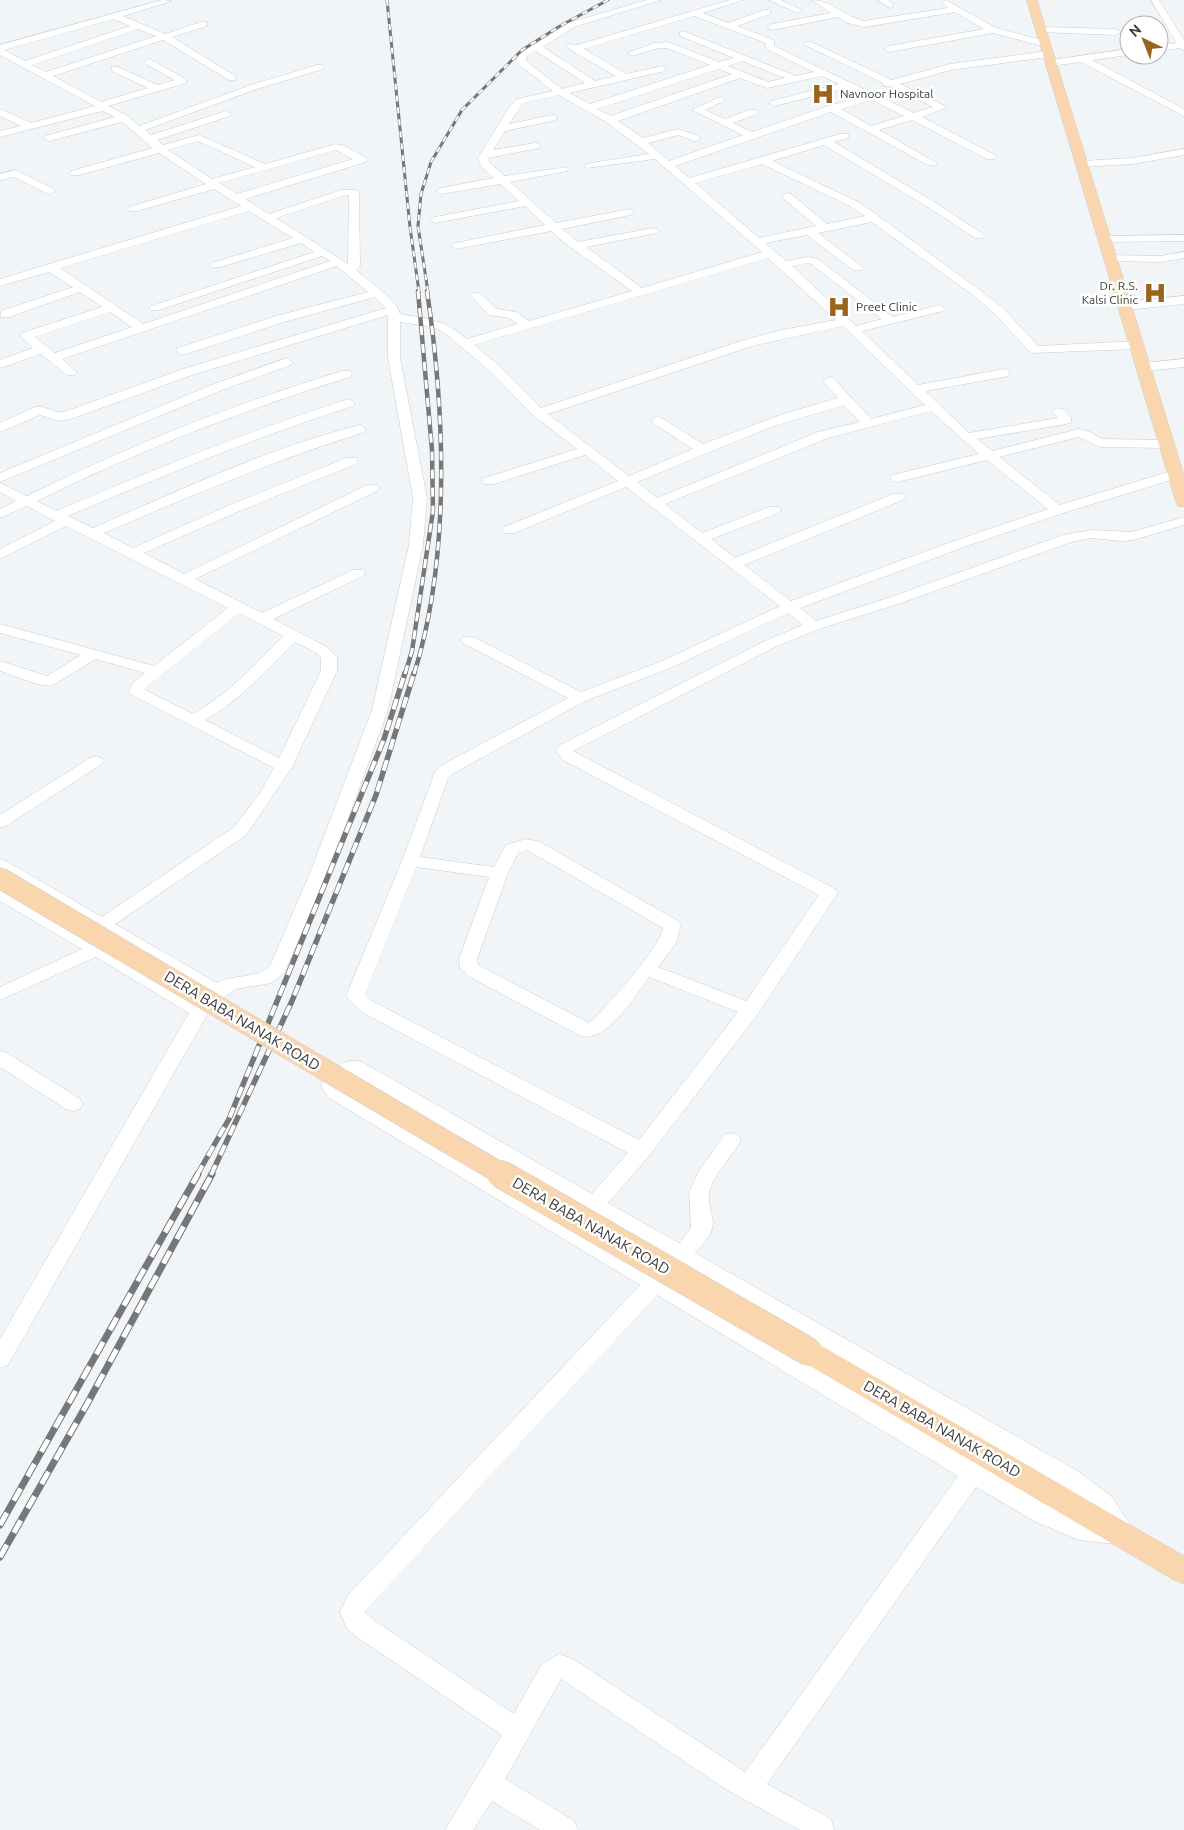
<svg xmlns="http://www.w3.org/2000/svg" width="1184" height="1830" font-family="Ubuntu,sans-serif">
<rect width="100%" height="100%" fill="#f2f5f7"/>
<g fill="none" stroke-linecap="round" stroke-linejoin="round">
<defs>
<g id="minor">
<path d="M162,0L172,1L123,16L165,34L201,22H207V26L172,37L235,76V80H229L163,40L53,76L101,102L148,88L112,71V67H118L157,85L175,80L146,64L144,62L149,59L186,79V83L108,106L128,116L139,126L251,85L317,65H323V69L257,89L145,130L151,135L226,111L231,114L230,116L157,140L163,145L199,135L265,164L336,144L345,146L366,158L367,160L366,162L245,199L269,214L341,190H356L359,194L360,266L356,270C368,281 397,299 400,314C429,319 443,319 467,339L518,324L509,318L489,315L472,297L470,295L472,293H480L497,309L516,312L529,321L632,291L565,243L551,231L456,249L450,246L456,243L545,225L525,206L435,223L430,220L435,217L519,201L500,184L441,194L436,191L441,188L494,178L481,166L478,158L510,106L517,99L553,91L518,64L516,62L518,55L568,23L647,0H661L574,27L543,47L595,81L616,76L572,51L566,46L568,44L577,45L730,0H743L703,13L728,23L764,10H770V14L737,26L774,40V46L914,113L933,107L890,86H884L883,83L803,44L805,42H811L892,80L950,64L1048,51L1053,54L1048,57L951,70L900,84L947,107L922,117L995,155L996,157L995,159H987L912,120L879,130L937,163L936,165H928L831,112L675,166L689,178L840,134H848V138L834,142L936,203L983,234L985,236L983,238H975L928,207L824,145L772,161L856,201L873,212L985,294L1003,308L1038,346L1137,341L1143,345L1137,349L1031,353L995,314L977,298L872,222L818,233L861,266L863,268L861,270H853L807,235L765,243L786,261L808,257L818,259L893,317L939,305L943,307L945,309L943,311L862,331L918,385L1004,369L1008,370L1010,373L1008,376L1004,377L925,391L969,433L1058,418L1052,412L1058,408L1063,409L1071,417V423L1066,424L977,439L992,451L1079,429L1090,432L1102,439L1167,440L1174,444L1167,448L1100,447L1079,437L999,457L1060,505L1171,471H1181L1183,474L1181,477L1063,513L964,547L800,608L816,621L891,597L1063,535L1091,530L1132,532L1184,517V525L1133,540L1122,541L1091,538L1071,542L901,603L819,629L775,647L573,751L835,889L838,893L757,1015L649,1156L608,1203L679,1243L691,1228L689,1192L699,1171L724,1135L731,1133L738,1135L741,1140C732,1157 716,1171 710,1189C707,1199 710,1206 712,1216C716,1232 705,1242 695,1253L1079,1472L1111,1496L1137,1535L1133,1542L1125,1545L1079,1540L1034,1521L976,1487L767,1784L831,1819L834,1830H800L727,1790L561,1679L505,1779L574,1821L578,1830H540L492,1801L473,1830H445L502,1735L357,1637L347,1629L340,1612L348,1595L640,1285L329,1098L321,1086C329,1071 343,1057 362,1062L592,1194L628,1153L360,1011L346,996L402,861L435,772L442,765L568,698L463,643L461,640L463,637H473L581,692L660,662L780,606L626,487L514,533H504L502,530L504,527L618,481L585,455L494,484H484L482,481L484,478L577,449L534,416L490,371L446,334L434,327L400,322V358L427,498L423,545L388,710L328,873L284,973L271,983L236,989L212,1006L8,1365L0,1368V1339L189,1013L96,957L0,1000V987L82,949L0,901V887L6,889L97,942L105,940L111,942L114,946L111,950L197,1001L205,992L0,872V859L6,861L102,917L234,827L260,793L274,768L132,695L129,692L133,683L145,673L96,659L55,684L50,686L37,684L0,671V661L47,676L81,655L0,633V624L154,666L228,608L66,526L0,559V549L55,521L27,506L0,518V509L16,501L0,492V483L27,496C128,446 234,404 342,371H350L352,374L350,377C243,410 138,451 37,501L56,511C151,471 246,432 345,400L349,399L355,403L353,406C256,437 162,476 68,516L93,528C180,490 268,448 360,425L366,429L365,432C275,460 190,496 104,533L133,548L232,504L346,458H356L358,461L356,464L242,510L144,553L184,574L367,485H377L379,488L377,491L195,579L262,613L353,570H363L365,573L363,576L273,619L327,647L337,657V671L292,767L246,835L115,924L217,983C234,974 258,979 270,966L310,873L372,710L409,545L413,498L388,358V315L192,375L71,419L58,421L40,415L0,432V423L35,407C46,405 54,414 64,412L183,369L386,308L375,297L284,322L186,354L182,355L176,351L178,348L276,316L368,292L337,266L62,359L77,372L75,375H67L41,354L0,368V360L33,348L20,336L22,333L102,307L80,292L9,317H1V311L73,287L49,272L0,286V279L241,206L214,189L137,211H129L128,209L129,207L206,184L159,153L79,175H71L70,173L71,171L153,148L122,122L49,141L44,138L45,136L115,117L102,111L0,137V131L21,126L0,116V109L31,123L95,106L0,55V45ZM694,16L766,43V49L814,72L796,76L683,31L680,32V36L734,58L719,62L668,42L655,43L627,53L632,56L659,48H667L710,65L590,104L569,93L665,71V67L662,66L626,74L584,49ZM114,19L130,26L25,61L4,50ZM138,29L156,36L46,72L32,65ZM536,51L585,83L562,89L526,61L527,56ZM742,61L785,78L768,82L728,66ZM719,69L732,74L611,116L597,109ZM822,76L839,84L771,101L769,103L774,106L847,88L864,96L828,106L752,132L733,123L757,114V110H749L725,119L705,110L726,100L721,97L718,98L692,110L743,135L669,161L648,143L678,135L695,141L699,140V136L678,129L643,138L618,121L740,78L767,88ZM559,95L606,122L649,154L590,163L585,166L586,168L655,159L762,252L642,288L586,247L657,233L659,231L657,229L653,228L578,242L562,229L630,215L635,212L630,209L556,223L510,182L567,171L568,169L567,167L505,176L490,163L488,158L539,148L540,146L539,144L535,143L493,150L505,131L556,120V116L552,115L509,124L523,103ZM872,100L904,116L871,126L841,109ZM198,141L255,167L212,179L168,150ZM336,150L353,159L237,194L219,183ZM762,164L848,205L865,216L827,224L791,194L787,193L782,196L783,198L816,226L759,238L695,183ZM346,195H349L348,264L276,218ZM249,211L293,238L212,263L210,265L212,267H220L301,243L314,252L151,306L149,308L151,310H159L322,256L330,261L143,324L60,268ZM768,258L836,320L782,330L744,340L541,408L498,365L474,345ZM808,263L811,264L882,319L856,326L792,266ZM110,312L132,327L55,353L35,337ZM843,326L925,405L871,419L833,378L829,377L823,381L838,398L786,413L703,444L658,416L652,420L653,423L693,449L629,476L548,414L752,346ZM844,405L860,422L818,432L657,498L637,482L768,428ZM931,411L979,454L892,475L890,478L892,481L897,482L987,460L1048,509L954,541L791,601L744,565L903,500L905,497L903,494H893L735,558L711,539L779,513L781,510L779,507H769L702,533L665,504L828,438ZM239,613L283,636C255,665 228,694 193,714L145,690V688ZM788,613L803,625L765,641L560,745L556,751L563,760L819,895L746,1001L658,967L676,943L681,925L678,921L540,842L526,839L506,845L494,867L420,857L448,778L454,773L585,701L670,668ZM295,642L317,653L321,658V671L279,758L205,720C240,701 266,670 295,642ZM527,850L663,928C662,945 604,1011 589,1023L478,965L477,959L508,873L518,853ZM416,867L489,877L459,959L460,968L468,976L581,1036C607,1043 636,995 649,977L738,1012L639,1140L372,1001L365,994ZM353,1075L666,1256L652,1271L343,1088L342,1084ZM683,1266L1063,1486L1095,1510L1103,1522L1081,1520L1050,1507L669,1281ZM657,1295L958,1476L745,1772L573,1659L559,1654L541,1665L514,1714L375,1621L364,1612Z"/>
<path d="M769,0H781L802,10L798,13L795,12Z"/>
<path d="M812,0C831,0 845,17 864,21L948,8L942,3L946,0L996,28L1049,42L1051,44L1046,47L993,33L889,52L884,49L889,46L984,29L955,12L864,27L848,23L838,17L772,30L767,27L772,24L831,13Z"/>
<path d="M877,0H888L894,5L890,8Z"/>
<path d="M1151,0H1159L1184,40V50L1180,48L1159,51V45L1177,43Z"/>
<path d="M1042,27L1116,29L1121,32L1116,35L1039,32L1037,30Z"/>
<path d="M1129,49V55L1092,60L1184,109V116L1081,62L1051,66L1046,63L1051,60Z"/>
<path d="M1184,149V155L1132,164L1082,167L1077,164L1082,161L1132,158Z"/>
<path d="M15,170L54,189L55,191L50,194L46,193L14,177L0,180V174Z"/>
<path d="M1184,235V241L1105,242L1099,239L1105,236Z"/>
<path d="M1184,252V258L1160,262L1111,261L1105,258L1111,255L1160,256Z"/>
<path d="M1184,296V304L1126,310L1120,306L1126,302Z"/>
<path d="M287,358L293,362L291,365L222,390L0,482V473L214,384Z"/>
<path d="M1184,359V367L1144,371L1138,367L1144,363Z"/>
<path d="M96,756L102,758L104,761L102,764L6,826L0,827V815L90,758Z"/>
<path d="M0,1051L7,1053L80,1099L83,1104L80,1109L73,1111L66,1109L0,1067Z"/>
</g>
<g id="major">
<path d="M1027,0H1037L1184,475V507L1178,506L1176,502Z"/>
<path d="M809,1341L818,1344L1184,1556V1584L1174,1580L800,1360L796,1352L800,1344Z"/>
</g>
</defs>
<!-- minor casing -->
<use href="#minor" stroke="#cacdcf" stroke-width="1"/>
<!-- major casing -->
<use href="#major" stroke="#cfd0d0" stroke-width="1"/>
<!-- minor -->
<use href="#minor" fill="#fff" fill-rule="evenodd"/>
<!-- major -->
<use href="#major" fill="#fad6af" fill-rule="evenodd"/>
<defs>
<g id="rail-far3">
<path d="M387,0L410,227L419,292"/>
<path d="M428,292L418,226L421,194L431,162L462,110L522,50L560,26L608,0"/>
</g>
<g id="rail-far2">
<path d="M405,674L412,651L433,511L432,450L418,291"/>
<path d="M414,674C451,557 445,412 427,291"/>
</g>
<g id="rail-far1">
<path d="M197,1175L229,1119L384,739L405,673"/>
<path d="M211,1175L292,1001L376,795L414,673"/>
</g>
<g id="rail">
<path d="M0,1525L198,1174"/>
<path d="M0,1557L87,1404L212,1174"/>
</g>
</defs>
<!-- rail-far3 casing -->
<use href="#rail-far3" stroke="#767779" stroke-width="3"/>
<!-- rail-far2 casing -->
<use href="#rail-far2" stroke="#767779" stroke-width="4.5"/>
<!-- rail-far1 casing -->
<use href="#rail-far1" stroke="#767779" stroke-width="5.5"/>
<!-- rail casing -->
<use href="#rail" stroke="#767779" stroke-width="7"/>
<!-- rail-far3 -->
<use href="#rail-far3" stroke="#fff" stroke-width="2" stroke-dasharray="6" stroke-linecap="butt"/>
<!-- rail-far2 -->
<use href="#rail-far2" stroke="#fff" stroke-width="3" stroke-dasharray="9" stroke-linecap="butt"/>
<!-- rail-far1 -->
<use href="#rail-far1" stroke="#fff" stroke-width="4" stroke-dasharray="11" stroke-linecap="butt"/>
<!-- rail -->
<use href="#rail" stroke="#fff" stroke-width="5" stroke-dasharray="14" stroke-linecap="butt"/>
<defs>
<path id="major-bridge-far1" d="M0,878L503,1175"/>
<path id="major-bridge" d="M501,1174L809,1352"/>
</defs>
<!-- major-bridge-far1 casing -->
<use href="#major-bridge-far1" stroke="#cfd0d0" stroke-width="22" stroke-linecap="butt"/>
<!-- major-bridge casing -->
<use href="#major-bridge" stroke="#cfd0d0" stroke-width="29" stroke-linecap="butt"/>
<!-- major-bridge-far1 -->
<use href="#major-bridge-far1" stroke="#fad6af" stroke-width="21"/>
<!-- major-bridge -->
<use href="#major-bridge" stroke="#fad6af" stroke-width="28"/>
</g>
<!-- icons -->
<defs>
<symbol id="hospital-bare" viewBox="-9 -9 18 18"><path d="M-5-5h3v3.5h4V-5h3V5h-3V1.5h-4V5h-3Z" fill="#99641b" stroke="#fff" stroke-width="2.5" paint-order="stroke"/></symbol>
</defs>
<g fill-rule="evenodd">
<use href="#hospital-bare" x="807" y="78" width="32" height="32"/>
<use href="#hospital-bare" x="1139" y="277" width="32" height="32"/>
<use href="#hospital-bare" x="823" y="291" width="32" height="32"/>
</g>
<g text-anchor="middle" stroke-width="5" stroke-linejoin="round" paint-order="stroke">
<!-- far-poi labels -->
<g font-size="12" fill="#393a3b" stroke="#fff" text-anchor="start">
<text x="840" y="98">Navnoor Hospital</text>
<text x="1138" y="290" text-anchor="end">Dr. R.S.<tspan x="1138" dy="14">Kalsi Clinic</tspan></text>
<text x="856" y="311">Preet Clinic</text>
</g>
<!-- street labels -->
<g font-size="15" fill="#393a3b" stroke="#fff">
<text transform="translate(242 1021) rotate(31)" y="5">DERA BABA NANAK ROAD</text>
<text transform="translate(591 1226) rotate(30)" y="5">DERA BABA NANAK ROAD</text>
<text transform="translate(942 1429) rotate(30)" y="5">DERA BABA NANAK ROAD</text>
</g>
</g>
<!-- north arrow -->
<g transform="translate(1144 40) rotate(317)"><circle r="24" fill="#ffffff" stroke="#b0b0b1"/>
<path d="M0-4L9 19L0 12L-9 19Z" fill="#99641b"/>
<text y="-8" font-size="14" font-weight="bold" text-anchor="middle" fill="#393a3b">N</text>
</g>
</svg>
